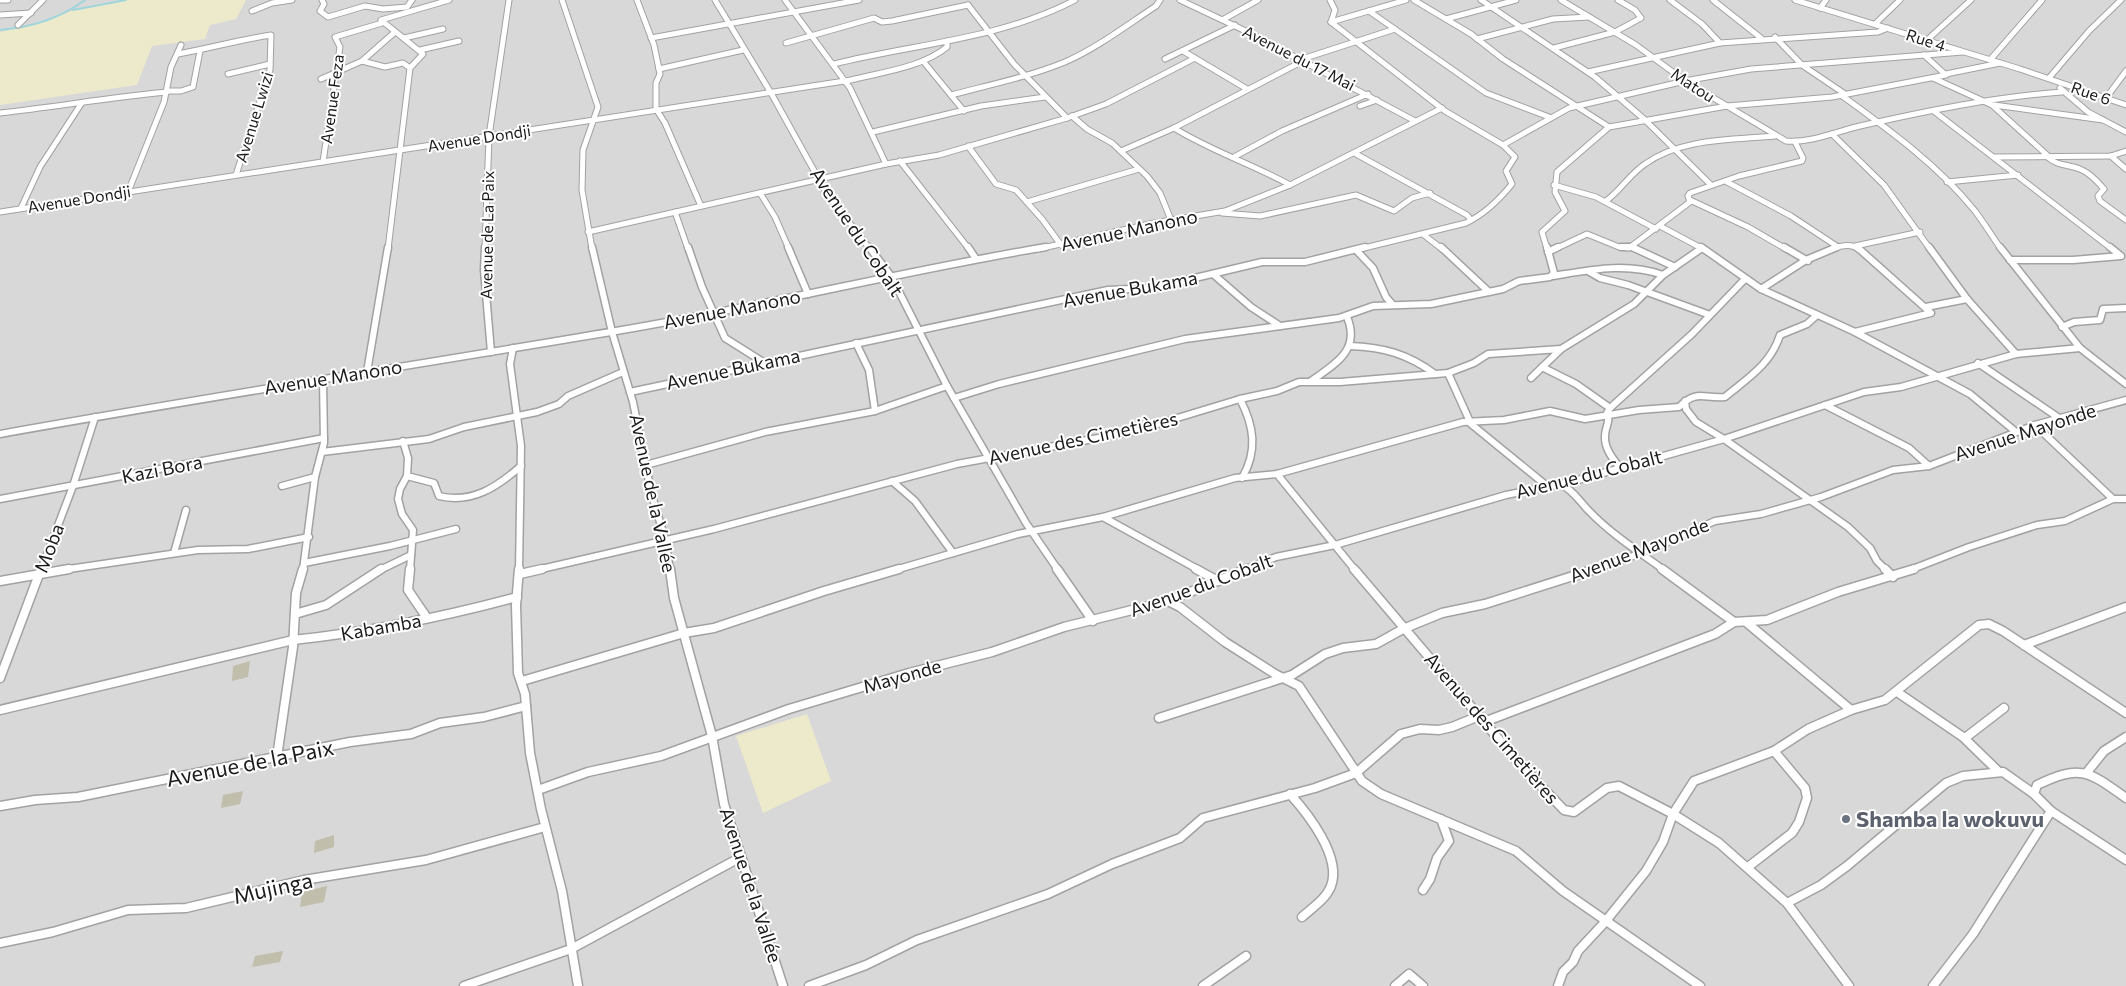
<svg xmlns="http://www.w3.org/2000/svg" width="2126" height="986" font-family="Commissioner,sans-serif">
<rect width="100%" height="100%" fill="#ede7e0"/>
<!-- residential -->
<rect fill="#d9d8d8" x="0" y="0" width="2126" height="986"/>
<!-- construction -->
<g fill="#c1beac">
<path d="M250,661L248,677L232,681L233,666Z"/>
<path d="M243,791L240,804L221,808L223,795Z"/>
<path d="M334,835V847L314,853L315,841Z"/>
<path d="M327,886L324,902L300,907L302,892Z"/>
<path d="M283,951L280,962L252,967L255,956Z"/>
</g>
<!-- farmland -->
<g fill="#eceacb">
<path d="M126,0H246L236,19L210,25L205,39L152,46L137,85L0,105V32L39,23L74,10Z"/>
<path d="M807,714L831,781L763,813L736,736Z"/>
</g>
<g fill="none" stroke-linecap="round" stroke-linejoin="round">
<!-- stream -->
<g stroke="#a0d6db" stroke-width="2">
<path d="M73,10L126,0"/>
<path d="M0,30C32,27 59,19 85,0"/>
</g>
<defs>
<g id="minor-far2">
<path d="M0,0H8"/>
<path d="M322,0L324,4L320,11L328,17L365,6L383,9L407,7L412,0"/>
<path d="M562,0L598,107L583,150L582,190L592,249"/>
<path d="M637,0L654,45L660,74L656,83V109L665,123L701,206"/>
<path d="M715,0L771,93L827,194L870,249"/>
<path d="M785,0L850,88L886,164"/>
<path d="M1180,0L1252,34L1415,121"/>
<path d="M1330,0L1335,10L1331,22"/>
<path d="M1414,0L1471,34L1503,59L1609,127"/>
<path d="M1481,0L1595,77L1644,119L1711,185"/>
<path d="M1561,0L1636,45L1685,81L1786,141C1811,143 1835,132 1860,126C1926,111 1994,97 2062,92"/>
<path d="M1670,0L1702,24L1720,43"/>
<path d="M1713,0L1761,38"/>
<path d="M1795,0L2020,69L2126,105"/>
<path d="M968,5L1014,64L1067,118"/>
<path d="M1820,8L1826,0"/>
<path d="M252,11L272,3L292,0"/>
<path d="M1369,11L1486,93L1549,117"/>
<path d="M0,15L31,13"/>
<path d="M1224,19L1258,0"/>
<path d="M1446,19L1516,0"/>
<path d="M1331,22L1406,0"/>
<path d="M1331,22L1445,111L1503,145L1515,157L1506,171L1512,184C1499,200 1485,214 1466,223L1360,249"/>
<path d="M1875,24L1900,0"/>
<path d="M18,25L43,0"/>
<path d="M1775,37L1802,65L1845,94"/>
<path d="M404,38L443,29"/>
<path d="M651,38L859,0"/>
<path d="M1477,39L1553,19L1589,17"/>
<path d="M1927,40L1971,0"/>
<path d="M786,43L874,18L882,22L892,21L968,5"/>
<path d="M1554,48L1615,32L1641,18L1635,10L1618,0"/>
<path d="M420,50L459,41"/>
<path d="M1183,51L1247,89"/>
<path d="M178,54C210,48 239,40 271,35L270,70L236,175"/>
<path d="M1165,59L1235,25"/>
<path d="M1299,60L1395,29"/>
<path d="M1990,60L2042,0"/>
<path d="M362,61L385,67L403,63L410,68"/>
<path d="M923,61L964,111"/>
<path d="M834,64C914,44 1001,39 1075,0"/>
<path d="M659,69L743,50"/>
<path d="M1588,72L1720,43L1878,32L1888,28"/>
<path d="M228,74L270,64"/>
<path d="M1946,74L2000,63"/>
<path d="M1933,78L1992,105L2047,155"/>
<path d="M2049,78L2089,31L2121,0"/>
<path d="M321,79L362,61L395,32"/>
<path d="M2060,88L2088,112L2126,132"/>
<path d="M167,91H181L193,87L200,51"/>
<path d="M951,95C989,85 1028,77 1065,62C1097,48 1127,25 1156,6L1160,0"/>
<path d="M1841,95C1888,129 1938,165 1975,211C1984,223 1992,236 2001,249"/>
<path d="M2106,98L2126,71"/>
<path d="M1994,105L2103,120"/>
<path d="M1360,106L1377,100"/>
<path d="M1935,112L2112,249"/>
<path d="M0,113C56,107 111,97 167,92"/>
<path d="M1072,116L1087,129L1112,143L1147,176L1160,193L1171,220"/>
<path d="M1174,128C1211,151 1252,164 1290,185"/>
<path d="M873,132L981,106L1045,97"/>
<path d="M1832,134L1884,185L1930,249"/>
<path d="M1503,145L1569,108L1685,81L1751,69L1963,52"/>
<path d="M968,146L996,184L1016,190L1042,219L1061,245"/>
<path d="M1121,151L1174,128L1301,62"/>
<path d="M1356,154L1467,215L1471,220"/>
<path d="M2045,155C2059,168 2067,163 2082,170C2091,174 2098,182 2104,189L2098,196L2100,201L2126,220"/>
<path d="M2111,156L2126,169"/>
<path d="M1234,157L1282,131L1368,94"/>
<path d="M1994,157L2111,156L2126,151"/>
<path d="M900,161L969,249"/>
<path d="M323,162L340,47L335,37L382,23"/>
<path d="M1727,182L1791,216L1838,247"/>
<path d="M1947,182L2018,175"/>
<path d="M1554,185L1596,197L1656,229"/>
<path d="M128,192L164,102L171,67L181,45"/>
<path d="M760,193L775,217L789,249"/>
<path d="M1690,200L1748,227L1786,249"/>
<path d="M1606,201C1621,190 1630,174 1645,164C1681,138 1733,140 1775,136"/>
<path d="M1027,202L1139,169"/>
<path d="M21,208L40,167L81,104"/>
<path d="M0,212L851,80C882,72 921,68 947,47V41"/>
<path d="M675,212L688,249"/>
<path d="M1222,213L1260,216L1356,195L1394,211L1412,198L1430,193"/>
<path d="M1660,226L1703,249"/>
<path d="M588,232L886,164L939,155L1067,118L1106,104L1195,58"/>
<path d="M1424,235L1442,249"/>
<path d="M1855,246L1920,232"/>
<path d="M1631,247L1635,249"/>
<path d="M388,249L410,68L423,54L381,20L449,0"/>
<path d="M485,249L489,136L509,0"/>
<path d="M1038,249L1154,223L1225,211L1290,185L1442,108"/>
<path d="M1547,249L1542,232L1565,211L1555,192L1557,172L1609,127L1727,106L1832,97L1946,75L1924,55"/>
<path d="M1555,249L1587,234L1619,247L1629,248L1690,202L1688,196L1690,193L1739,176L1802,161L1803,158L1795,142"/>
<path d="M1832,249C1840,246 1851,243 1858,249"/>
</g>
<g id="minor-far1">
<path d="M485,247L484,270L491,352"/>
<path d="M592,247L612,332L633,402L651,492L665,539L670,570"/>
<path d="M688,247L702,287L725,338L763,362"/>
<path d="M788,247L808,294"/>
<path d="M869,247L891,276L947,386L1026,523L1058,570"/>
<path d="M968,247L976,259"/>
<path d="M1441,247L1489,292"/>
<path d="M1621,247H1630"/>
<path d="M1632,247L1675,267"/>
<path d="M1701,247L1761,289L1855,332L1970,394L2016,432"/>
<path d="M1784,247L1808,261"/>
<path d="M1929,247L1967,299L2016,354"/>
<path d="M2000,247L2080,348L2126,384"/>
<path d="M1357,251L1373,268L1386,297L1392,304"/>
<path d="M1548,252L1558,247"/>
<path d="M2010,260H2073L2121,256L2110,247"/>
<path d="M1588,271L1600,278L1628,285L1710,315"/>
<path d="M1213,274L1251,307L1280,326"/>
<path d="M1553,276C1590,270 1626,262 1663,275"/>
<path d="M1761,289L1806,260L1837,247"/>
<path d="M1926,307L1967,299"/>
<path d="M2062,327L2074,322L2100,320L2103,309L2126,308"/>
<path d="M1855,332L1931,313L1857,247"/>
<path d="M856,343L869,370L875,411"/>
<path d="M1350,346C1383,347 1408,354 1435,374"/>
<path d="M513,348L510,364L521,446L519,570"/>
<path d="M1978,363L2059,418"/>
<path d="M1542,367L1576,384L1610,408"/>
<path d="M367,372L388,247"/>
<path d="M1448,373L1471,424L1547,486"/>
<path d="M1531,378L1561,349L1634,304L1663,275L1702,248"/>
<path d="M1311,381C1335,364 1361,350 1347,317"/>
<path d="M630,392L1108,290L1153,288L1262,262H1305L1365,247"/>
<path d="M954,398L999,384L1185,339L1339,318L1373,306L1431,304L1503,289L1519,281L1550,277L1554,273L1547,247"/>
<path d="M1240,399C1254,426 1258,451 1242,478"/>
<path d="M1685,401L1686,409L1696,422L1724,439L1848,527L1870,548L1877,561L1886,570"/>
<path d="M1825,405L1909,448L1929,466"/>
<path d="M2035,425L2113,499"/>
<path d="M0,434C205,397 411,366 616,331C760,307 902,271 1046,247"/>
<path d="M403,441L408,458L407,476L434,483L439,496C472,504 497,487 521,466"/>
<path d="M322,452L429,439L464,427L537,412L559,404L568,396L623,372"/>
<path d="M646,465L765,432L875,411L947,386"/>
<path d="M1620,468C1613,459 1604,448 1605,436C1605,426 1611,422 1607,413L1610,408L1692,334L1745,279"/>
<path d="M1277,474L1355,570"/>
<path d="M407,476L400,489L398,499L402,514L413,530L410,570"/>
<path d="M892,481L915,501L953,553"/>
<path d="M1561,484C1574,491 1579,501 1589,511C1611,534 1639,552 1664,570"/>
<path d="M282,486L315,477"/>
<path d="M0,499L324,438"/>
<path d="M1103,517L1199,570"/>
<path d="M174,553L186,510"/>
<path d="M304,563L390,546L456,529"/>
<path d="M41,570L73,486L95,417"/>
<path d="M62,570L198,550L248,549L309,537"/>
<path d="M303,570L315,477L324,443L323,379"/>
<path d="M380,570L411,555"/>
<path d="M537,570L714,529L957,464L1131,432L1240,399L1277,391L1299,382H1340L1448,373L1474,363L1488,354L1561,349"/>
<path d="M895,570L1018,534L1103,517L1235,478L1277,474L1463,422L1504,420L1550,411L1585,419L1639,410L1679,407C1697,389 1703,399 1725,397C1748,378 1771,364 1780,335L1807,324L1817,315"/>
<path d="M1244,570L1276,557L1335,545L1506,495L1571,482L1724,439L1864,392L1901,387L2016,354L2080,348"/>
<path d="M1592,570L1642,553L1715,521L1761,514L1821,497L1893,470L1929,466L2035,425L2126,400"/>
<path d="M1910,570L1969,547L2037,525L2065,521L2113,499H2126"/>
</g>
<g id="minor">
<path d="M410,569L408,590L427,618"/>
<path d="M519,569L516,605L518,673L525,694L530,753L541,809L562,891L578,986"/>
<path d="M670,569L674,598L712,736L724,804L783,986"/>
<path d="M1057,569L1093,621"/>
<path d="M1196,569L1218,581"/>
<path d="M1354,569L1519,763L1564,810L1574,812L1607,788L1619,786L1673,814L1719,843L1787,903L1849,986"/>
<path d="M1662,569L1734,622"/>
<path d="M1885,569L1893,577"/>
<path d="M520,574L542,569"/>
<path d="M0,581L69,569"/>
<path d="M1168,601L1180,607L1225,642L1275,674L1299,686L1362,781L1381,794L1516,851L1563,891L1700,986"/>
<path d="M295,614L326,605L381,569"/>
<path d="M1746,622L1851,710"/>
<path d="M2024,645L2126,607"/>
<path d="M0,678L41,569"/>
<path d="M522,681L684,633L714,628L824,591L899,569"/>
<path d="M1897,692L1963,737L1998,771"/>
<path d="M0,710L293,640C369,632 443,617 517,597"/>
<path d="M1159,718L1292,675L1325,654L1343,648L1376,644L1403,629L1442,613L1485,604L1595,569"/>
<path d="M1484,722L1715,634L1734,622L1767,620L1838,592L1914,569"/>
<path d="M1965,738L2004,708"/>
<path d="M277,757L293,647L296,593L303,569"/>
<path d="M2088,771L2104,751L2126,737"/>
<path d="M538,790L588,772L661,756L789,709L909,673L992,652L1064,627L1168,601L1247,569"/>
<path d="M1290,794C1308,814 1342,857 1331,886C1326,899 1312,908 1302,917"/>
<path d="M2126,798C2088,771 2081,764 2037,785L2034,794L2051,811L2126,860"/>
<path d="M0,806L35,800L78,797L350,742L411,734L440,723L484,717L526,706"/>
<path d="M1748,867L1792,833L1799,822L1807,798L1805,788L1774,751"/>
<path d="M1423,890L1430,879L1437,858L1449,841L1441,819"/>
<path d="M1787,903L1821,885L1847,866L1946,783L1963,776L2003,772L2034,794"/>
<path d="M0,943L53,932L128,910L186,908L304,880L426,860L545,827"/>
<path d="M464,986L571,949L741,857"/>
<path d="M809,986L866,965L917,940L1048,894L1112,864L1180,838L1203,818L1315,788L1356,773L1401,734L1420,729L1439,730L1452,727L1479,716"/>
<path d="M1203,986L1246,956"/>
<path d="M1395,986L1409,974L1423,986"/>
<path d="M1558,986L1563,972L1573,962L1578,951L1605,922L1646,871L1663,842L1673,814L1694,781L1774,751L1808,729L1851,710L1885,700L1979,625L1989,624L2003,631L2126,713"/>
<path d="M1933,986L1973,934L2051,811"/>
</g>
</defs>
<!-- minor-far2 casing -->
<use href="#minor-far2" stroke="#a2a2a2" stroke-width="7"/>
<!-- minor-far1 casing -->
<use href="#minor-far1" stroke="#a2a2a2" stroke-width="9"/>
<!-- minor casing -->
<use href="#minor" stroke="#a2a2a2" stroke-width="11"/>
<!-- minor-far2 -->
<use href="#minor-far2" stroke="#fff" stroke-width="5"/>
<!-- minor-far1 -->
<use href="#minor-far1" stroke="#fff" stroke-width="6"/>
<!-- minor -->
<use href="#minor" stroke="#fff" stroke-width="8"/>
</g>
<!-- markers -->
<circle fill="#6b7280" stroke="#fff" stroke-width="2" cx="1846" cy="819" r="5"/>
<g text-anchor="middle" stroke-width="4" stroke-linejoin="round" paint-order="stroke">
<!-- far-street labels -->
<g font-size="16" fill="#1b1b1b" stroke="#fff">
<text transform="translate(1926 40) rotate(18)" y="6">Rue 4</text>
<text transform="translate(1299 58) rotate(27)" y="6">Avenue du 17 Mai</text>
<text transform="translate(1693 85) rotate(33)" y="6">Matou</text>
<text transform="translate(2091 93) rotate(19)" y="6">Rue 6</text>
<text transform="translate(332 99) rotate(-82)" y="6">Avenue Feza</text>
<text transform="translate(254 117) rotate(-73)" y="6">Avenue Lwizi</text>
<text transform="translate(479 138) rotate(-9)" y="6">Avenue Dondji</text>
<text transform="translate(79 199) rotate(-9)" y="6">Avenue Dondji</text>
<text transform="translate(487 235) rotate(-89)" y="6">Avenue de La Paix</text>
</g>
<!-- street labels -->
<g font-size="19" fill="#1b1b1b" stroke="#fff">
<text transform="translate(1129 230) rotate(-12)" y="7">Avenue Manono</text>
<text transform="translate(857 232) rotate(56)" y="7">Avenue du Cobalt</text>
<text transform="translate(1130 289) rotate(-10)" y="7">Avenue Bukama</text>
<text transform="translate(732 309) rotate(-11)" y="7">Avenue Manono</text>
<text transform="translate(733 369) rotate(-12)" y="7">Avenue Bukama</text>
<text transform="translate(333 377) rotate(-9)" y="7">Avenue Manono</text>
<text transform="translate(2025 432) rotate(-18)" y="7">Avenue Mayonde</text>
<text transform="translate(1083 438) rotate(-12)" y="7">Avenue des Cimetières</text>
<text transform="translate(162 469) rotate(-11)" y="7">Kazi Bora</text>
<text transform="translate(1589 474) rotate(-14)" y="7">Avenue du Cobalt</text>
<text transform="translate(653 493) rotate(78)" y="7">Avenue de la Vallée</text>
<text transform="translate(49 548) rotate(-69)" y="7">Moba</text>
<text transform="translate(1639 550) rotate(-21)" y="7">Avenue Mayonde</text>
<text transform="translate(1201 585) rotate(-20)" y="7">Avenue du Cobalt</text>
<text transform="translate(381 627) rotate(-10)" y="7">Kabamba</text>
<text transform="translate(902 676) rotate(-16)" y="7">Mayonde</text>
<text transform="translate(1492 728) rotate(49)" y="7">Avenue des Cimetières</text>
<text transform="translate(751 885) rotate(72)" y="7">Avenue de la Vallée</text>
</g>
<!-- near-street labels -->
<g font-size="22" fill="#1b1b1b" stroke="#fff">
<text transform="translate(250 763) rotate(-11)" y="8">Avenue de la Paix</text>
<text transform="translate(273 888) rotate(-12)" y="8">Mujinga</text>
</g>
<!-- near-worship labels -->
<g font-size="22" font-weight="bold" fill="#5b616d" stroke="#fff" text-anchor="start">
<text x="1856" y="827">Shamba la wokuvu</text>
</g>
</g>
</svg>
